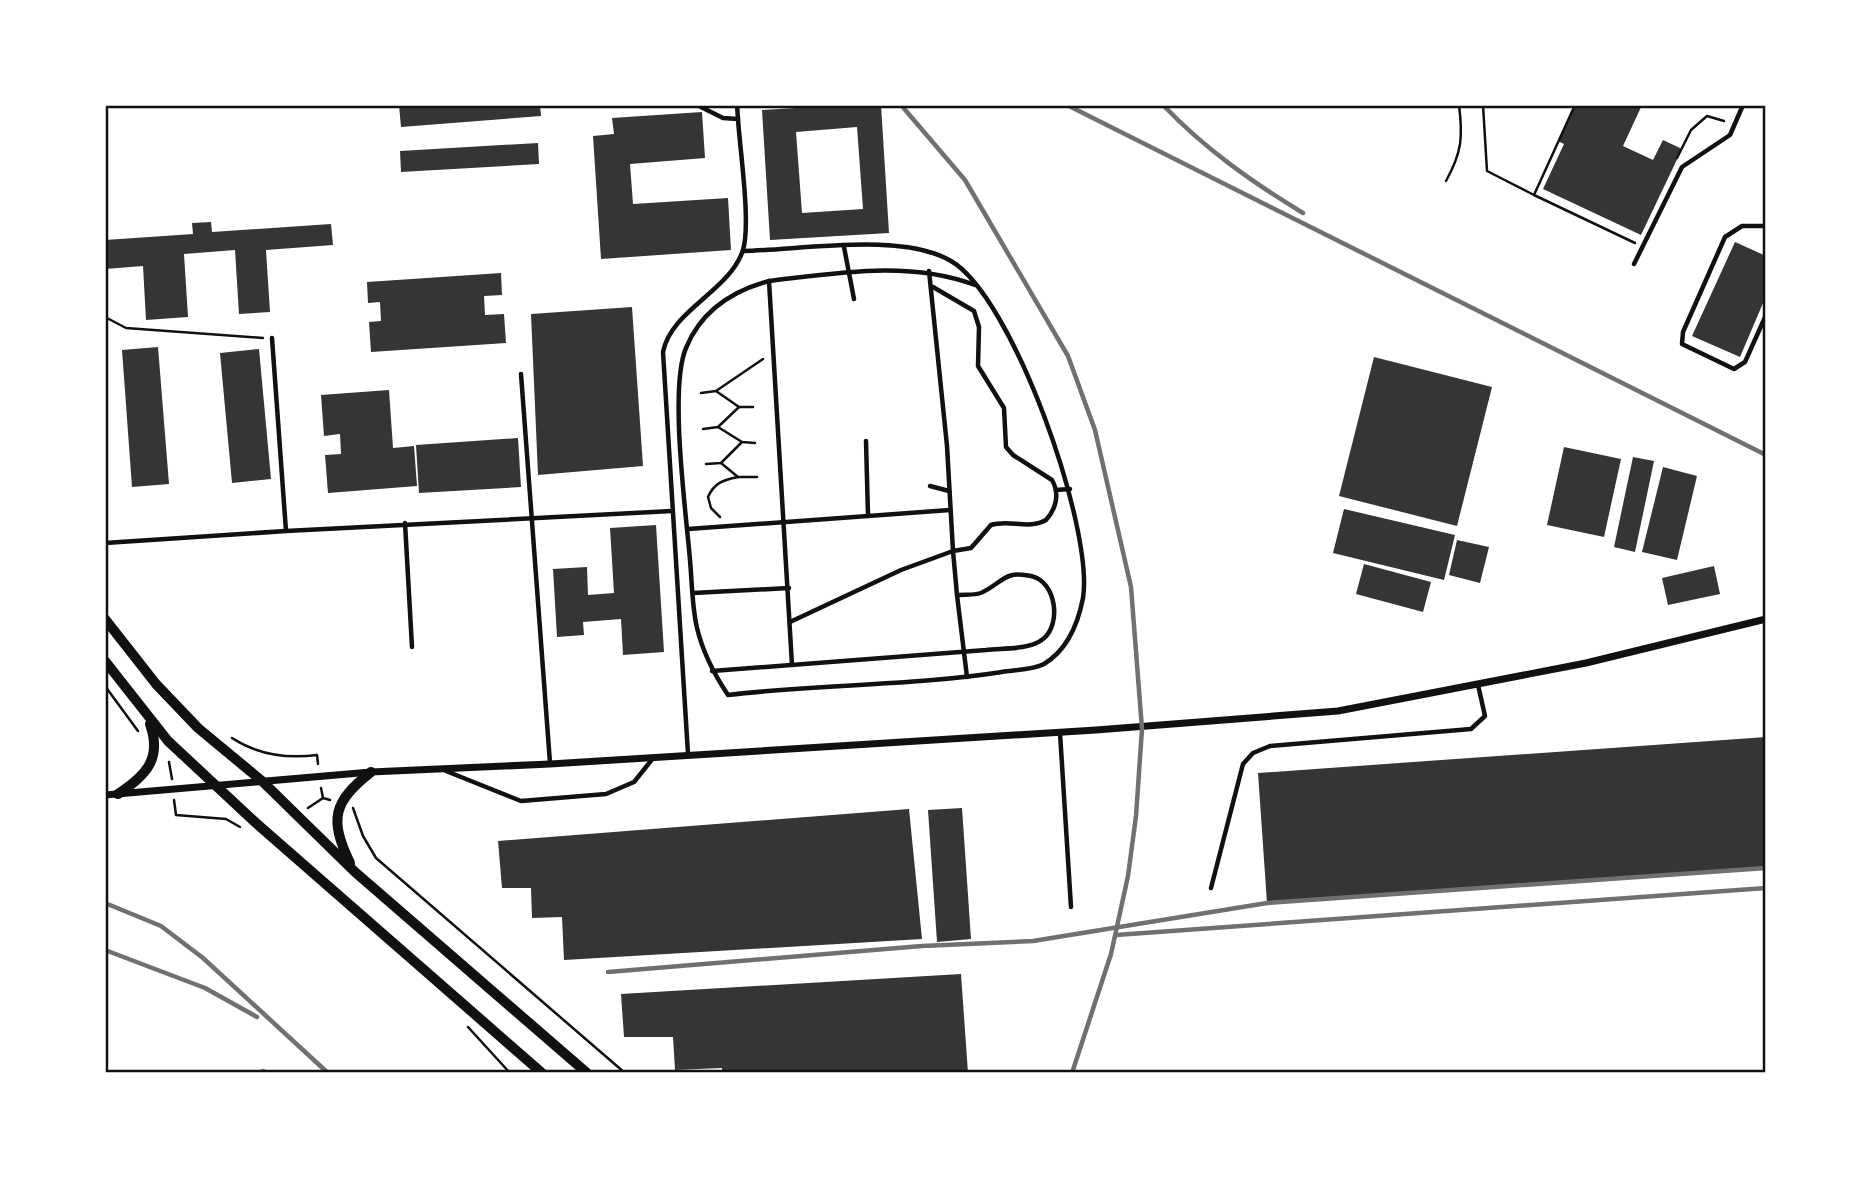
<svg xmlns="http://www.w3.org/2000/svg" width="1871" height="1178" font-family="'PT Sans',sans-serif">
<rect width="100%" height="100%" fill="#fff"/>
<!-- building -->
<g fill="#353535" fill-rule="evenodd">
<path d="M399,105H540L541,116L401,127Z"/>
<path d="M847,105H881L889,233L770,240L762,110ZM857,127L863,209L802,213L796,132Z"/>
<path d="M1575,105H1642L1623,146L1653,160L1663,140L1682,149L1641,235L1543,189L1564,144L1558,141Z"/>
<path d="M702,112L705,158L630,164L633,204L728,198L731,250L601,259L593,136L614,134L612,118Z"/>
<path d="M538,143L539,164L401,172L400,151Z"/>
<path d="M211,222L212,232L331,224L333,245L266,250L270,312L239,314L235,250L184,254L188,317L146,320L143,266L105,269V240L193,234L192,223Z"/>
<path d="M1735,242L1766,256V296L1740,357L1692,336Z"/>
<path d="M501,273L502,295L484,296L485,315L504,314L506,343L371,352L369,322L381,321L380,302L368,303L367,282Z"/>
<path d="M632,307L643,466L538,475L531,314Z"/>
<path d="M158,347L169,484L132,487L122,350Z"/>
<path d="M259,349L271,479L232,483L220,353Z"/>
<path d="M1374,357L1492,387L1457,526L1339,496Z"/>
<path d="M389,390L393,448L414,446L417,486L328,493L325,455L341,454L340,434L324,436L321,395Z"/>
<path d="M518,438L521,487L419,493L416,445Z"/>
<path d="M1564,447L1621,459L1604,537L1547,525Z"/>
<path d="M1633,457L1654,461L1635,552L1614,547Z"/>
<path d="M1663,467L1697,476L1677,560L1642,552Z"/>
<path d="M1344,509L1455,535L1444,580L1333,553Z"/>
<path d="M656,525L664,652L623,655L621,619L583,622L584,635L557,637L553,569L587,567L588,595L614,593L610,528Z"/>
<path d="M1457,540L1489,547L1480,583L1449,575Z"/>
<path d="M1364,564L1431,582L1423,612L1356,594Z"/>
<path d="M1714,566L1720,594L1668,605L1662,578Z"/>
<path d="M1766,737V868L1267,903L1258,773Z"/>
<path d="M962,808L971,939L937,942L928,810Z"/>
<path d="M909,809L922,939L564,960L562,917L532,918L531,888H502L498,841Z"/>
<path d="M961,974L968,1073H722V1068L675,1070L673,1037H624L621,994Z"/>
</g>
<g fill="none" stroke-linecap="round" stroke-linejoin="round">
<!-- path -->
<g stroke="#111" stroke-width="2.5">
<path d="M1483,105L1487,171L1534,195"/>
<path d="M1575,105L1534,195L1635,243"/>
<path d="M1677,158L1691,130L1707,116L1724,121"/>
<path d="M1446,181C1462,152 1463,137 1459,105"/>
<path d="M105,317L126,328L263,338"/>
<path d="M716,391L739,407H753"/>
<path d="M701,393L716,391L763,359"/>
<path d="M718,427L742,442L755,443"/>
<path d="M703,429L718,427L739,407"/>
<path d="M721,463L738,477H757"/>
<path d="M706,464L721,463L742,442"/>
<path d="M720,517L711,508L708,497C714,483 723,480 738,477"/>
<path d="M105,686L138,731"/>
<path d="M232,738C258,755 286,759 317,755L318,764"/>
<path d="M169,762L172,779"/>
<path d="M321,788L323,798L330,800"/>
<path d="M174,800L176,815L226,819L240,827"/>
<path d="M308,808L323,798"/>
<path d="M353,808L363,836L376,858L625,1073"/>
<path d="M468,1027L510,1073"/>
</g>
<!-- service -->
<g stroke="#111" stroke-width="4.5">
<path d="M737,105L738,119"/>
<path d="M1766,226H1742L1725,237L1683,332L1682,344L1734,369L1745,362L1766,315"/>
<path d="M844,247L854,299"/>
<path d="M743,251C801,250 902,232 951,261C1013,297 1094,528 1083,598C1078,624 1067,650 1044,664C1033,670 1014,670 1002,672C912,686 819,684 728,695C714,674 703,653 697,628C692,607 692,582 690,560C686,512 669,388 686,348C701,311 732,291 769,281C837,273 909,260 975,285"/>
<path d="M1634,264L1682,167L1730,135L1743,105"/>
<path d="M769,281L792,665"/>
<path d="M272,338L286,531L672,511"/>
<path d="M521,374L550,763"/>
<path d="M866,441L868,516"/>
<path d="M930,486L949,491"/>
<path d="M1056,490L1070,489"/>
<path d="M405,523L412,647"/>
<path d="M688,529L950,510"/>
<path d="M105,543L286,531"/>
<path d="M693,593L789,588"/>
<path d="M957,595L967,677"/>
<path d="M790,622L901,570L953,551L947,446L929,271"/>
<path d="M712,671L986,650C1003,648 1030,650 1043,639C1062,624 1056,581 1031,576C1005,570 1003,582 983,592C977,596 964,594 957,595L953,551L971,548L991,525C1009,519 1029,530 1046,520C1056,509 1060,494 1052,480L1013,455L1006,447L1004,408L978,366L979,327L974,311L933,287"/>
<path d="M1060,733L1071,907"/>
<path d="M688,754L663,352C671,310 730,291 743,250C751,223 740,151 738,119L723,118L697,105"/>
<path d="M446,771L521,801L606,794L634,782L654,757"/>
<path d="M1211,888L1243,764L1253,753L1270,746L1471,729L1485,716L1478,685"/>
</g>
<!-- minor -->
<path stroke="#111" stroke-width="7" d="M105,795L371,772L550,764L1096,730L1338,711L1586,663L1766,619"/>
<!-- tertiary -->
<g stroke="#111" stroke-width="10">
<path d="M105,619L156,684L198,728L262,781L355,872L587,1073"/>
<path d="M105,661L168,741L256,823L542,1073"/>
<path d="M118,794C147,775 162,758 150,724"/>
<path d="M350,863C329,819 333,802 371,772"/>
</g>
<!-- rail -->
<g stroke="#707070" stroke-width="4.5">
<path d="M901,105L965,180L1068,356L1095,430L1131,587L1142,729L1136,816L1128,876L1111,954L1072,1073"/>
<path d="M1067,105L1766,455"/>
<path d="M1163,105C1205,149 1252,182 1303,213"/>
<path d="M105,903L161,926L203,958L328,1073"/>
<path d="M1116,935L1766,888"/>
<path d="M105,950L205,988L257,1017"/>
<path d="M608,972L922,946L1033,941L1267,903L1766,868"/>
<path d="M263,1071L268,1073"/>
</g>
</g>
<!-- border -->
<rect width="1871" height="1178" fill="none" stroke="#ffffff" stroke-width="214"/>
<rect x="107" y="107" width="1657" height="964" fill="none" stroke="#111" stroke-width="2.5"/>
</svg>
